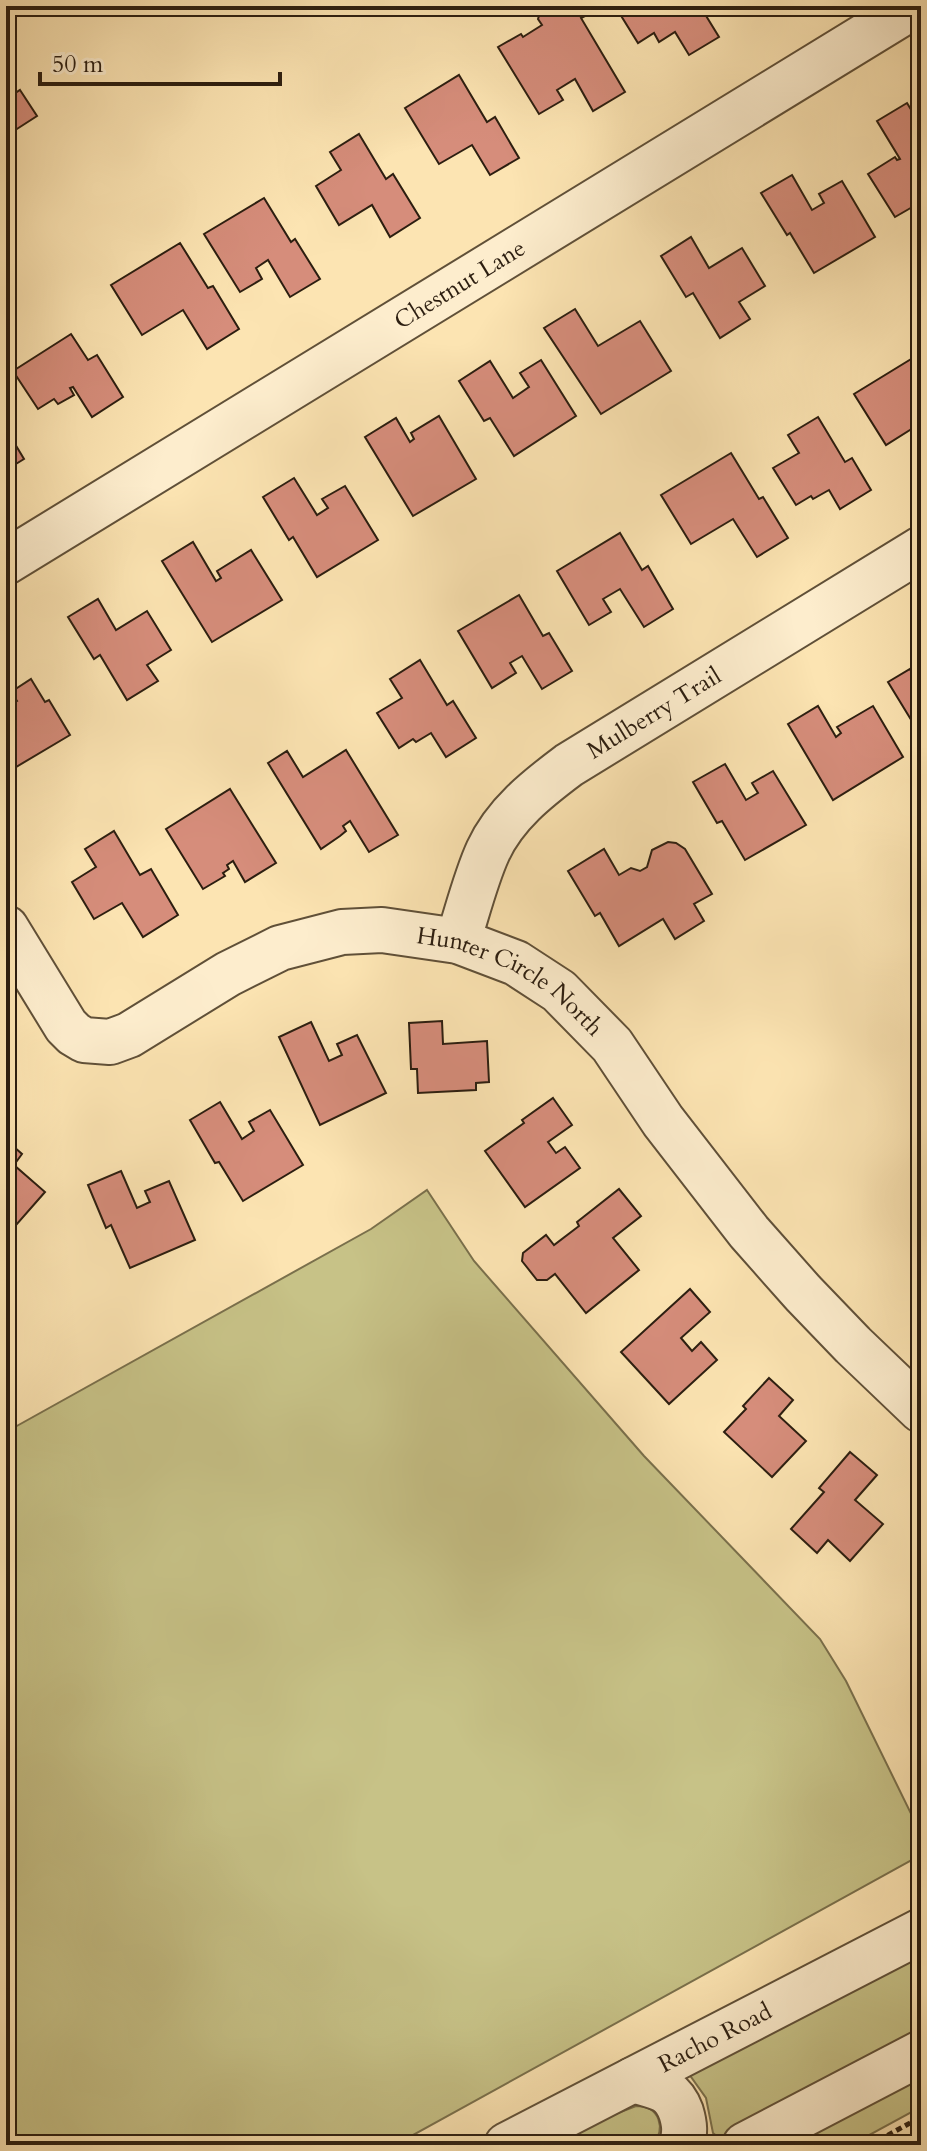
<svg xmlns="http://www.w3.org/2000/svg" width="927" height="2151" font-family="Cardo,serif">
<rect width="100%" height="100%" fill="#fce4b2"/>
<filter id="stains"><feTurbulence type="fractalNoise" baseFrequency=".0025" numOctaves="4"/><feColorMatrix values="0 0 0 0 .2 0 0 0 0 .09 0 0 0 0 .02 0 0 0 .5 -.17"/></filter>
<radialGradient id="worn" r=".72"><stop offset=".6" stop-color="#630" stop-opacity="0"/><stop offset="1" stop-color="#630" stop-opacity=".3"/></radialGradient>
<!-- green -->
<g fill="#c7c287" stroke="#7a704c" stroke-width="2">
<path d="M427,1190L474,1261L644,1456L820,1639L846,1681L921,1834V1855L395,2145H6V1432L371,1229Z"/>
<path d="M921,1948V2036L719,2138L713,2133L706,2098L689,2074Z"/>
<path d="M921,2075V2107L851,2145H786Z"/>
<path d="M636,2106C660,2106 666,2128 653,2145H544L609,2109L613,2115Z"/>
</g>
<!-- building -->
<g fill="#d68d7b" stroke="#2c1e10" stroke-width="2">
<path d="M546,6H579L585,16L581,18L625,92L593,111L575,79L557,90L563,100L539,114L498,47L521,34L523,37L542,25L538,19L541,9Z"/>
<path d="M615,6H700L719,37L689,55L675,32L659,42L654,33L638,43Z"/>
<path d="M459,75L487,122L495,117L519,158L490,175L472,145L439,164L405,108Z"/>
<path d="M20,90L37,116L6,136V99Z"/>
<path d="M907,103L921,126V202L895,217L868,174L895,157L897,160L900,159L877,121Z"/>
<path d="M359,134L386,179L393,174L420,218L390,237L372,205L339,225L316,186L341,170L330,152Z"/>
<path d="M792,175L812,210L824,203L819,194L842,181L875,237L814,273L790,233L787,235L761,193Z"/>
<path d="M264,198L291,242L295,239L320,279L290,297L268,260L256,268L262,279L240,292L204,234Z"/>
<path d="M691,237L709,268L742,248L765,286L739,302L750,319L720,338L693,293L686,297L661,256Z"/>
<path d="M180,243L208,288L213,286L239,329L207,349L183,310L142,335L111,285Z"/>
<path d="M575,309L598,346L640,321L671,371L601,414L544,328Z"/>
<path d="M71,334L88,360L97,355L123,397L92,417L73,387L70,388L74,395L58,404L54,399L38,409L13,371Z"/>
<path d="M921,353V414L917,417L921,423L886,445L854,394Z"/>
<path d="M541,360L576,416L514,456L490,418L484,421L459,381L490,361L513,398L529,387L520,373Z"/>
<path d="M439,416L476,479L413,516L365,437L396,418L410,442L414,439L411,433Z"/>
<path d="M818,417L845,462L852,458L871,490L840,509L829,490L813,499L811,496L796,505L773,468L799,453L788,435Z"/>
<path d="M6,429L24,459L6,470Z"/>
<path d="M731,453L759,499L763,497L788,538L757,557L733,519L691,544L661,495Z"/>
<path d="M294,478L317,515L328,508L322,499L345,486L378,540L317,577L293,537L289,540L263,497Z"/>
<path d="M620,533L642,570L648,566L673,609L644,627L620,589L603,599L611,612L589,625L557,571Z"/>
<path d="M193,542L216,581L221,578L217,571L251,550L282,600L212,642L162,561Z"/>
<path d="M519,595L543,636L549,633L572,671L542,689L522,656L510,663L516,673L492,688L458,631Z"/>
<path d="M98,599L116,630L147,611L171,650L147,665L158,681L127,700L100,655L94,659L68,617Z"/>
<path d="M921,643V661L913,648Z"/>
<path d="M420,660L447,705L453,701L476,738L446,757L431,733L416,742L413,739L399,748L377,713L402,698L390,679Z"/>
<path d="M910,669L916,681L921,678V736L888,682Z"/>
<path d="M31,679L45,702L49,700L70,735L6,773V708L17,701L11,692Z"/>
<path d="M818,706L836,737L841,733L837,727L873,706L903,757L833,800L788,724Z"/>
<path d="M346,750L398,835L369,852L350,821L343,826L346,831L340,836L321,849L268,763L287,751L303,777Z"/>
<path d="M725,764L746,800L758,793L752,783L773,771L806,825L745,860L722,821L717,823L693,782Z"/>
<path d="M230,789L276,863L245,882L233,861L227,865L229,869L223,873L225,876L203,889L166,829Z"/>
<path d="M114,831L140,875L151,869L178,915L143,937L122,903L94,919L72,882L96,867L85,849Z"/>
<path d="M668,842L676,843L685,849L712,894L694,904L704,921L675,939L663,919L619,946L600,913L595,916L568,871L604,849L619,875L631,868L640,871L647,867L652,850Z"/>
<path d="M442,1021L443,1044L487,1041L489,1082L476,1083V1090L418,1093L417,1069H411L409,1023Z"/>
<path d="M311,1022L329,1061L342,1055L337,1044L357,1035L386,1093L320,1125L279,1037Z"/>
<path d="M553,1098L572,1125L548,1142L556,1153L565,1147L580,1168L525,1207L485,1151L524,1123L522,1120Z"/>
<path d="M220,1102L242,1139L254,1131L249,1122L270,1110L303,1165L243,1201L219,1162L215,1163L190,1120Z"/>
<path d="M6,1140L22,1154L14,1165L45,1192L17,1224L6,1216Z"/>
<path d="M121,1171L137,1208L150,1202L145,1191L169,1181L195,1240L130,1268L111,1225L106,1228L88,1185Z"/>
<path d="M619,1189L641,1216L613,1238L639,1270L586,1313L555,1274L547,1280H537L522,1261L523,1253L546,1235L554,1245L579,1226L577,1222Z"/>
<path d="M690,1289L710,1312L681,1338L692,1351L701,1342L717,1360L669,1404L621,1352Z"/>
<path d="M769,1378L793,1400L779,1416L806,1441L772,1477L724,1432L746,1409L743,1406Z"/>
<path d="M850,1452L877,1475L855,1500L883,1524L850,1561L828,1540L817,1553L791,1529L824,1492L819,1488Z"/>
</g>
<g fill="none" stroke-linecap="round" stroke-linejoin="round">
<defs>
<g id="minor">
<path id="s1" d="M6,562L914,6"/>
<path id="s2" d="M6,928L66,1026L74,1034L84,1040L110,1042L129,1035L228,974L280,948L342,932L382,930L458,941L516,963L559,991L612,1045L663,1121L749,1232L803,1293L853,1345L921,1410"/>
<path id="s3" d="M458,941C467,913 476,877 488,851C505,814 537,789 569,765L921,549"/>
<path d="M633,2080C656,2087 672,2087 681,2112C685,2125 685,2132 682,2145"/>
<path id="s4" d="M507,2145L921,1931"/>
<path d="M745,2145L921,2053"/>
</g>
</defs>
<!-- minor casing -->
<use href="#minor" stroke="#605038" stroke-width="48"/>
<!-- path -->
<path stroke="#2c1e10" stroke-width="5" stroke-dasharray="6 4" stroke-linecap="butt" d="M870,2145L921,2117"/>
<!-- minor -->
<use href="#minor" stroke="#fdedcd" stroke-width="44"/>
</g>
<g text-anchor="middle" stroke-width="6" stroke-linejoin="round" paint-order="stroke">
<!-- street labels -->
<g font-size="24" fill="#2c1e10" stroke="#fdedcd">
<text dy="8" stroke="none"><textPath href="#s1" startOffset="532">Chestnut Lane</textPath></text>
<text dy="8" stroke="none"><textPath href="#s3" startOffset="314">Mulberry Trail</textPath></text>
<text dy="8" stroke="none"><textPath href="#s2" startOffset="604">Hunter Circle North</textPath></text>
<text dy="8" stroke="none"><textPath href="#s4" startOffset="234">Racho Road</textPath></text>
</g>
</g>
<!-- margin -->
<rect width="927" height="2151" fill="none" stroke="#fce4b2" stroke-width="32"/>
<rect x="8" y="8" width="911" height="2135" fill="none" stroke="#2c1e10" stroke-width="4"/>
<rect x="16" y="16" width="895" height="2119" fill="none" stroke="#2c1e10" stroke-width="2"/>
<!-- scale -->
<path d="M40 72v12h240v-12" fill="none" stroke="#2c1e10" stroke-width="4"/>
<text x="52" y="72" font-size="24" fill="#2c1e10" stroke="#fdedcd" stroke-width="6" paint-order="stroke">50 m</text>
<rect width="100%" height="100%" filter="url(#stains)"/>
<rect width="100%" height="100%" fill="url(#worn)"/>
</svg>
